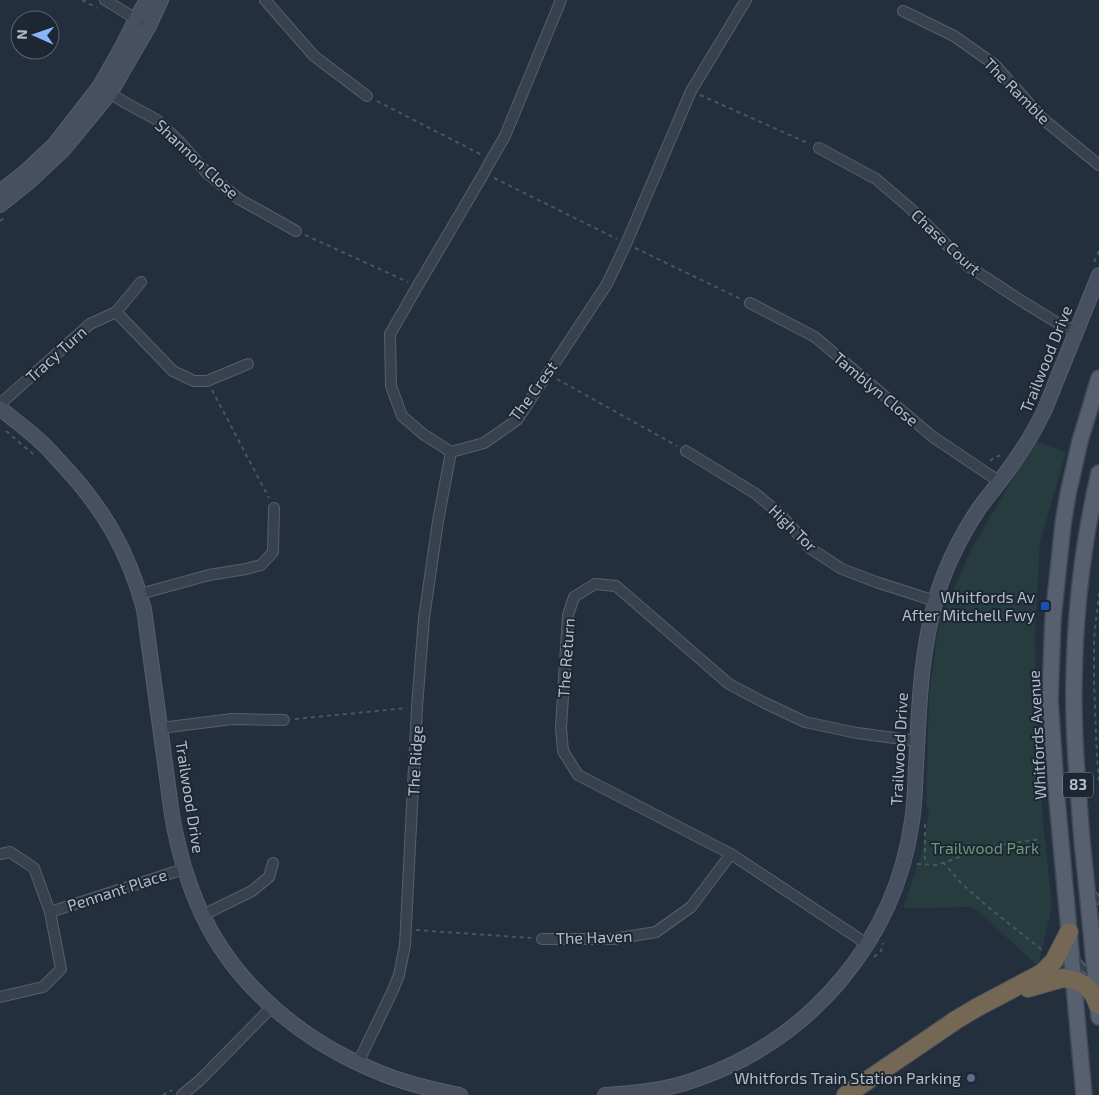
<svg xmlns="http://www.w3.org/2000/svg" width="1099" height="1095" font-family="'Exo 2',sans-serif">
<rect width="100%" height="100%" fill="#242f3e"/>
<!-- green -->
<path fill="#263c3f" d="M1034,441L1066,452L1040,542L1035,633L1036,715L1043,822L1052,906L1038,966L973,907L903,908L922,852L929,811L926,804L929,696L939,623L971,550Z"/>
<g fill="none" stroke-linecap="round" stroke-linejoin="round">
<defs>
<g id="lane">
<path d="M1091,891L1099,901"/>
<path d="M1075,958L1084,969L1092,974"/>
</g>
<g id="street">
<path d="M105,0L141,22"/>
<path d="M265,0L314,56L367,96"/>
<path d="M561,0L505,136L491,160L484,173L417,287L390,334L391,386L402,416L423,434L451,452L484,443L517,420L607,284L626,244L691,91L746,0"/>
<path d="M903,11L954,36L995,65L1043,119L1099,165"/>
<path d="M106,90L124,102L157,120L179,141L207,173L239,199L296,231"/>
<path d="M819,148L876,179L910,208L968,266L1017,298L1064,327L1077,330"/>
<path d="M750,303L815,337L933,437L1000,482"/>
<path d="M116,312L173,371L194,381H207L248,364"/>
<path d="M0,404L90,324L116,312L141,282"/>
<path d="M686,451L756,494L780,514L811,549L842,569L876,582L935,601"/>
<path d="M140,594L209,575L246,569L261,565L273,552L274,508"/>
<path d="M161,728L232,719L284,720"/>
<path d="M0,854L10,852L34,868L50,912L61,969L43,987L0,997"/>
<path d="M50,912L184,869"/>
<path d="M203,915L252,891L269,877L273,863"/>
<path d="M542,939H613L656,932L691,907L731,854"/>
<path d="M867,944L731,854L578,775L563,751L561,728L568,615L574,597L595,584L616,586L729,684L763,702L805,722L857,733L917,741"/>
<path d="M358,1063L393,990L399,975L405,945L417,707L424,618L438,521L451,452"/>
<path d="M182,1095L199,1081L272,1007"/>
</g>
<g id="secondary">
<path d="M0,192L24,173L55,144L100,86L122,47L136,19L147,0"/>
<path d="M0,205L30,181L64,149L110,93L149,26L161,0"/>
<path d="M0,408C14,420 28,430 41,442C49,449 55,457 62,464C103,508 128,550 144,609L172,815C178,850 187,882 202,914C237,989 307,1044 383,1074C408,1084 434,1090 460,1095"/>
<path d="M605,1095C636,1093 668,1090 697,1079C811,1039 895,941 912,821C915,803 915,785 916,767C919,712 920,657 935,603C942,574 959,539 976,513C983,502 992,492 1000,481C1017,459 1033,435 1045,409L1099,275"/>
</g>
<g id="primary">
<path d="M1099,473C1083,541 1075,612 1074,682C1073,735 1078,788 1082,840C1088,899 1094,958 1099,1017"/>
<path d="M1084,1095L1056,788L1050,699L1053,619L1063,524L1068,494L1080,441L1099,378"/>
</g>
<g id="highway">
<path d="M1028,988L1063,978L1077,981L1086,986L1094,995L1098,1005"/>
<path d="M846,1095L956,1020L976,1008L1042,973L1054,961L1069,932"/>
</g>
</defs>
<!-- lane casing -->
<use href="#lane" stroke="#565f6c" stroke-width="8"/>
<!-- street casing -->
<use href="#street" stroke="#565f6c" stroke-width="12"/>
<!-- secondary casing -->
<use href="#secondary" stroke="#565f6c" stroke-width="16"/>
<!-- primary casing -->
<use href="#primary" stroke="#414a57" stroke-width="18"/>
<!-- highway casing -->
<use href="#highway" stroke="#434c59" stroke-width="20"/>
<!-- path -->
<g stroke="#44595c" stroke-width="2" stroke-dasharray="4 4" stroke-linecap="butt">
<path d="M82,0L97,8"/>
<path d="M700,95L810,144"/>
<path d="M377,101L482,155"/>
<path d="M494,178L617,239"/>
<path d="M0,221L5,217"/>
<path d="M305,235L408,282"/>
<path d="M635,248L741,299"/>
<path d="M1094,262L1099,251"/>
<path d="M557,379L677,446"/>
<path d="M212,390L269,498"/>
<path d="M6,431L33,454"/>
<path d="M990,461L992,459L1003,454"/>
<path d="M1099,593L1094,639V681L1097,759L1099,782"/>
<path d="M295,719L407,708"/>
<path d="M925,824V864"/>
<path d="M943,862L961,883L988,907L1042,950"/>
<path d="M917,864L937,865L991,846L1040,839"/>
<path d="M416,930L531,938"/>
<path d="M874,957L881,951L883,943"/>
<path d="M163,1095L172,1090"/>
</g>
<!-- lane -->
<use href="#lane" stroke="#38414e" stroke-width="5"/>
<!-- street -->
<use href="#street" stroke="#38414e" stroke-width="10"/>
<!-- secondary -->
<use href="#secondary" stroke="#465061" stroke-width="14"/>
<!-- primary -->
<use href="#primary" stroke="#56606e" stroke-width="15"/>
<!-- highway -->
<use href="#highway" stroke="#746855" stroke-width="18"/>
</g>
<!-- markers -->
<rect fill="#1a4fb4" stroke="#1d2633" stroke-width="2" x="1040" y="601" width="10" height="10" rx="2.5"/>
<circle fill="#5c6f8a" stroke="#1d2633" stroke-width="2" cx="971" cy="1078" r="5"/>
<g text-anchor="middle" stroke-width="4" stroke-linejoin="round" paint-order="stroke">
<!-- shield labels -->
<rect fill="#1d2633" stroke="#878f9c" stroke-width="1" x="1063" y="772.5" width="30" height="25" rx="4"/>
<g font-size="15" font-weight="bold" fill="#b4bcc9">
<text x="1078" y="790">83</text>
</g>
<!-- street labels -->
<g font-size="16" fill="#b4bcc9" stroke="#1d2633">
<text transform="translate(1017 91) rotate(45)" y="6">The Ramble</text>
<text transform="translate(197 159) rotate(43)" y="6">Shannon Close</text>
<text transform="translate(946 242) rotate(43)" y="6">Chase Court</text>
<text transform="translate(56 354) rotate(-42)" y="6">Tracy Turn</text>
<text transform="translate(1046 359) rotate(-68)" y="6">Trailwood Drive</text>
<text transform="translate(876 389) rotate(40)" y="6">Tamblyn Close</text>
<text transform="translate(533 391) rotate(-54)" y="6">The Crest</text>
<text transform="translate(793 528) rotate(44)" y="6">High Tor</text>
<text transform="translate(566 658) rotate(-86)" y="6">The Return</text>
<text transform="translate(1037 735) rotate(-93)" y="6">Whitfords Avenue</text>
<text transform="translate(899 749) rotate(-87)" y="6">Trailwood Drive</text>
<text transform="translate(415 761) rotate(-87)" y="6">The Ridge</text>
<text transform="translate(190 797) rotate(81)" y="6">Trailwood Drive</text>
<text transform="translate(117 890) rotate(-18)" y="6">Pennant Place</text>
<text transform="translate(594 937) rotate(-2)" y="6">The Haven</text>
</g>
<!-- poi labels -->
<g font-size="16" fill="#b4bcc9" stroke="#1d2633" text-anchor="end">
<text x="1035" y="603">Whitfords Av<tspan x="1035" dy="18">After Mitchell Fwy</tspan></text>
<text x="961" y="1084">Whitfords Train Station Parking</text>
</g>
<!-- park labels -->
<g font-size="16" fill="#6b9a76" stroke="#1d2633">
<text x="985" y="854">Trailwood Park</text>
</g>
</g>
<!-- north arrow -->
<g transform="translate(35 35) rotate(272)"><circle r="24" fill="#1d2633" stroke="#59626f"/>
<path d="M0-4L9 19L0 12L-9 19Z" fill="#8ab4f8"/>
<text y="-8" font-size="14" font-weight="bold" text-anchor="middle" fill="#b4bcc9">N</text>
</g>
</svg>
